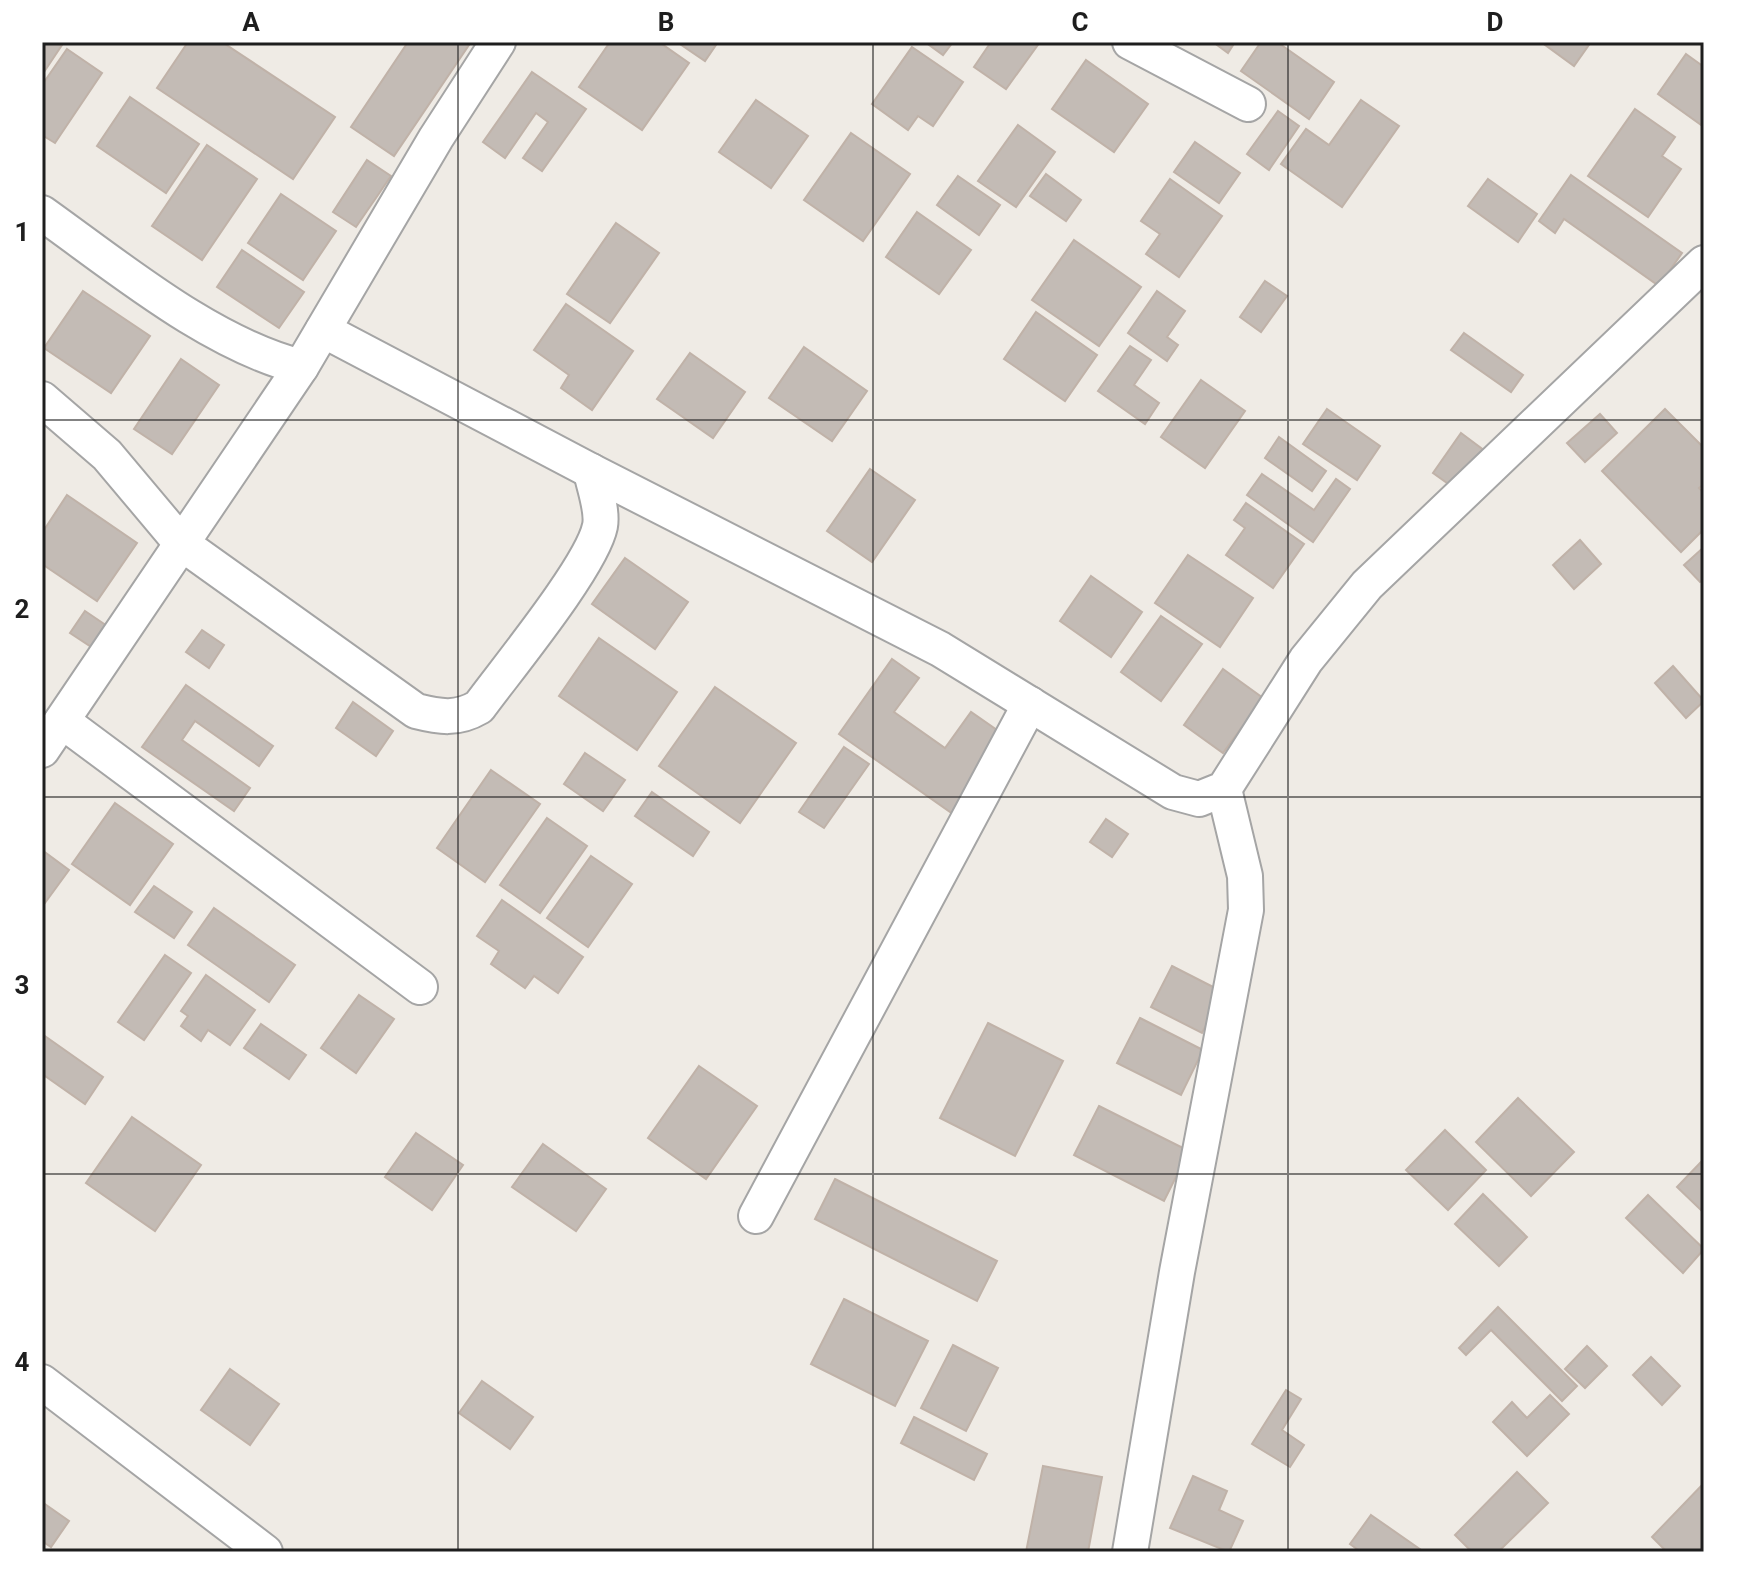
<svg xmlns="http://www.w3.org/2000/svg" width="1746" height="1594" font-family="Roboto,sans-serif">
<rect width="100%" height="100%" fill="#efebe5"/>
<!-- building -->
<g fill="#c3bbb5" stroke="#c0b2a8" stroke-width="2">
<path d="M42,42L62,45L42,75Z"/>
<path d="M188,42H222L335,117L293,179L157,88Z"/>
<path d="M408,42H471L394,156L351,127Z"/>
<path d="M610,42H659L689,63L642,130L579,87Z"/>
<path d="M677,42H718L705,61Z"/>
<path d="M925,42H953L943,55Z"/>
<path d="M991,42H1040L1006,89L974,67Z"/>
<path d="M1213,42H1235L1228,53Z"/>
<path d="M1261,42H1277L1334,82L1309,119L1241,71Z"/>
<path d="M1541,42H1591L1574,66Z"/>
<path d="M912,47L963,82L933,126L918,116L908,130L872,104Z"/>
<path d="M67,49L102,73L55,143L42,135V85Z"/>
<path d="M1686,54L1704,67V127L1658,94Z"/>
<path d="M1086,60L1148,104L1114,152L1052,109Z"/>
<path d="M532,72L586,109L542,171L523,158L548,122L536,113L505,158L483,142Z"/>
<path d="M130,97L199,144L166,193L97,146Z"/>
<path d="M756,100L808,136L771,188L719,152Z"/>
<path d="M1361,100L1399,126L1342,207L1281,164L1306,129L1329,145Z"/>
<path d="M1635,109L1675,137L1662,156L1681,169L1648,217L1588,176Z"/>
<path d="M1278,111L1299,126L1269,170L1247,154Z"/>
<path d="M1018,125L1055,152L1016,207L978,181Z"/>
<path d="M851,133L910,174L863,241L804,200Z"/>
<path d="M1195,142L1240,173L1219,203L1174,172Z"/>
<path d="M207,145L257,179L202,260L152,226Z"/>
<path d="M367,160L391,176L356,227L333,212Z"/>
<path d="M1046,174L1081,200L1066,221L1030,196Z"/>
<path d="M1571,175L1682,253L1659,286L1564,219L1555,233L1539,221Z"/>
<path d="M958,176L1000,205L979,235L937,205Z"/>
<path d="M1170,179L1222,216L1179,277L1146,254L1160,234L1141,221Z"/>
<path d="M1488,179L1537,214L1518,242L1468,206Z"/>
<path d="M281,194L336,231L303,280L248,243Z"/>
<path d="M917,212L971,250L939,294L886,257Z"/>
<path d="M616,223L659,253L610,323L567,294Z"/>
<path d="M1074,240L1141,287L1099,346L1032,300Z"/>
<path d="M242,250L304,292L279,328L217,287Z"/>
<path d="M1265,281L1287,296L1261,332L1240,317Z"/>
<path d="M83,291L150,336L111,393L44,348Z"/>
<path d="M1157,291L1185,311L1167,337L1178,345L1167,361L1128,333Z"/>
<path d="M566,304L633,351L592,410L561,388L569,375L534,350Z"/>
<path d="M1036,312L1097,355L1065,401L1004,359Z"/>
<path d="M1464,333L1523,375L1511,392L1451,350Z"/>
<path d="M1130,346L1151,360L1134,385L1159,403L1145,424L1098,391Z"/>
<path d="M804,347L867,391L832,441L769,398Z"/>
<path d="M690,353L745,392L713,438L657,399Z"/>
<path d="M181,359L219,385L172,454L134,429Z"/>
<path d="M1201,380L1245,411L1205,468L1161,437Z"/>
<path d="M1327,409L1380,446L1357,480L1303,444Z"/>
<path d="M1665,409L1704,448V484L1699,488L1704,493V529L1681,552L1602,471Z"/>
<path d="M1600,414L1617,433L1585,462L1567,443Z"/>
<path d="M1461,433L1485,451L1457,490L1433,473Z"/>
<path d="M1279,437L1326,471L1312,491L1265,458Z"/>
<path d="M870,469L915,500L872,562L827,531Z"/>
<path d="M1262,474L1314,510L1336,479L1350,489L1313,542L1247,495Z"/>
<path d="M67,495L137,543L97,601L42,564V533Z"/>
<path d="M1246,503L1304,544L1273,588L1226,555L1245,528L1234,520Z"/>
<path d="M1580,540L1601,564L1574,589L1553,565Z"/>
<path d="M1704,547V579L1700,582L1684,565Z"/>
<path d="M1188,555L1253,598L1220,647L1155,603Z"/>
<path d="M625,558L688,602L655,649L592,604Z"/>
<path d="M1091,576L1142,612L1111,657L1060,621Z"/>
<path d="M85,611L113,630L99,652L70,633Z"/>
<path d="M1161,616L1202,644L1161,701L1121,672Z"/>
<path d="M202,630L224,645L209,668L186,652Z"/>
<path d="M599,638L677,692L637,750L559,696Z"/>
<path d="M892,659L919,678L894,712L945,748L971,712L1007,737L953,814L839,734Z"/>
<path d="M1673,666L1704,701L1686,718L1655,683Z"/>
<path d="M1223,669L1263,698L1223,753L1184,725Z"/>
<path d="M186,685L273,746L259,766L195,721L182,740L250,788L234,811L142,747Z"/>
<path d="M715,687L796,743L740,823L659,766Z"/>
<path d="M353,702L393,731L376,756L336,728Z"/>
<path d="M844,747L869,764L824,828L799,812Z"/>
<path d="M585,753L625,780L603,811L564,784Z"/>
<path d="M491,770L540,804L485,882L437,848Z"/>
<path d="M652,792L709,832L693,856L635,816Z"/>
<path d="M115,803L173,844L130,905L72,864Z"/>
<path d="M547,818L587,846L540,913L500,885Z"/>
<path d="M1106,819L1128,834L1112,857L1090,842Z"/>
<path d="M42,850L69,870L42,907Z"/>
<path d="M591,856L632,884L588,947L547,918Z"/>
<path d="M154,886L192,912L174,938L135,912Z"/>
<path d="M502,900L583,957L558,993L534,976L525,988L491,964L499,951L477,936Z"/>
<path d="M214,908L295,965L269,1002L188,945Z"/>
<path d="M165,955L191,973L144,1040L118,1022Z"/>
<path d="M1172,966L1223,992L1202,1033L1151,1007Z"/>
<path d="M206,975L255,1010L230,1045L208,1030L201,1041L181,1026L188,1016L181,1011Z"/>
<path d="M359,995L394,1019L356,1073L321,1048Z"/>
<path d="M1140,1018L1203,1050L1181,1095L1117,1063Z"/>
<path d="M988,1023L1063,1061L1015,1156L940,1118Z"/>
<path d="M261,1024L306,1055L289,1079L244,1048Z"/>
<path d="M42,1034L103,1077L85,1104L45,1076L42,1081Z"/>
<path d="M699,1066L757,1106L706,1179L648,1138Z"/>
<path d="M1518,1098L1574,1152L1531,1196L1476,1142Z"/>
<path d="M1099,1106L1189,1151L1164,1201L1074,1155Z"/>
<path d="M132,1117L201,1165L155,1231L86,1183Z"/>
<path d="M1445,1130L1486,1170L1448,1210L1406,1170Z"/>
<path d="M416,1133L463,1165L432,1210L385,1177Z"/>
<path d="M543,1144L606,1189L576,1231L512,1187Z"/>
<path d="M1701,1162L1704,1165V1213L1677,1187Z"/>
<path d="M835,1179L997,1261L977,1301L815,1219Z"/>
<path d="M1483,1194L1527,1237L1499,1266L1455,1224Z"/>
<path d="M1648,1195L1704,1249L1683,1273L1626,1218Z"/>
<path d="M844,1299L928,1341L895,1406L811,1364Z"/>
<path d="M1498,1307L1577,1386L1562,1401L1491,1330L1466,1355L1459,1348Z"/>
<path d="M953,1345L998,1368L966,1431L921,1408Z"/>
<path d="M1587,1346L1607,1366L1585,1388L1565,1369Z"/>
<path d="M1651,1357L1680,1386L1662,1405L1633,1375Z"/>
<path d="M230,1369L279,1404L250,1445L201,1410Z"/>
<path d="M482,1381L533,1417L510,1449L459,1413Z"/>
<path d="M1286,1390L1301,1399L1282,1430L1304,1445L1290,1467L1252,1444Z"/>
<path d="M1550,1395L1569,1414L1527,1456L1493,1422L1512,1402L1527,1418Z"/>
<path d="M914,1417L987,1454L974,1480L901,1443Z"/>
<path d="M1043,1466L1102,1477L1088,1552H1026Z"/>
<path d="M1517,1472L1548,1503L1498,1552H1472L1455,1535Z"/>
<path d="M1193,1476L1227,1491L1219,1510L1243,1521L1229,1552L1170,1528Z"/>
<path d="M1704,1483V1552H1667L1652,1537Z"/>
<path d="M42,1502L69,1521L51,1547L42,1541Z"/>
<path d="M1371,1515L1424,1552H1361L1350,1544Z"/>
</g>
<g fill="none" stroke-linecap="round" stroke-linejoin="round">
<defs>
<g id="minor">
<path d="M1130,42L1248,104"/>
<path d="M42,213C118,267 210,344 301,367"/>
<path d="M323,330L591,471L940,649L1173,792L1199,799L1224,789L1306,660L1367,585L1704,263"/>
<path d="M42,399L107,455L181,543L416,711C440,717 457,720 479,707C506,670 592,566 600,526C603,510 594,487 591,471"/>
<path d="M62,721L420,987"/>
<path d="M42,750L301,367L436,138L498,42"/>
<path d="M756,1216L1030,704"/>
<path d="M42,1382L265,1552"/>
<path d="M1130,1552L1177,1272L1246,910L1245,876L1224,789"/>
</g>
</defs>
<!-- minor casing -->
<use href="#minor" stroke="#a5a5a5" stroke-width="38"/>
<!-- minor -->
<use href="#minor" stroke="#fff" stroke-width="34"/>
</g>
<!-- grid -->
<path fill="none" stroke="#1e1e1e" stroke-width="2" stroke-opacity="0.55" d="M458,42V1552M873,42V1552M1288,42V1552M42,420H1704M42,797H1704M42,1174H1704"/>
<!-- border -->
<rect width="1746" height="1594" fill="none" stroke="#ffffff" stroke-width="88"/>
<rect x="44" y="44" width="1658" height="1506" fill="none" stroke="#1e1e1e" stroke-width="3"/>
<g font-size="26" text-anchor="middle" font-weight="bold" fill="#1e1e1e">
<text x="251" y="31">A</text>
<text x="666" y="31">B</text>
<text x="1080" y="31">C</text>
<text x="1495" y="31">D</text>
<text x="22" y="241">1</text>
<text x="22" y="618">2</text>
<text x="22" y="994">3</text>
<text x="22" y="1371">4</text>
</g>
</svg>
